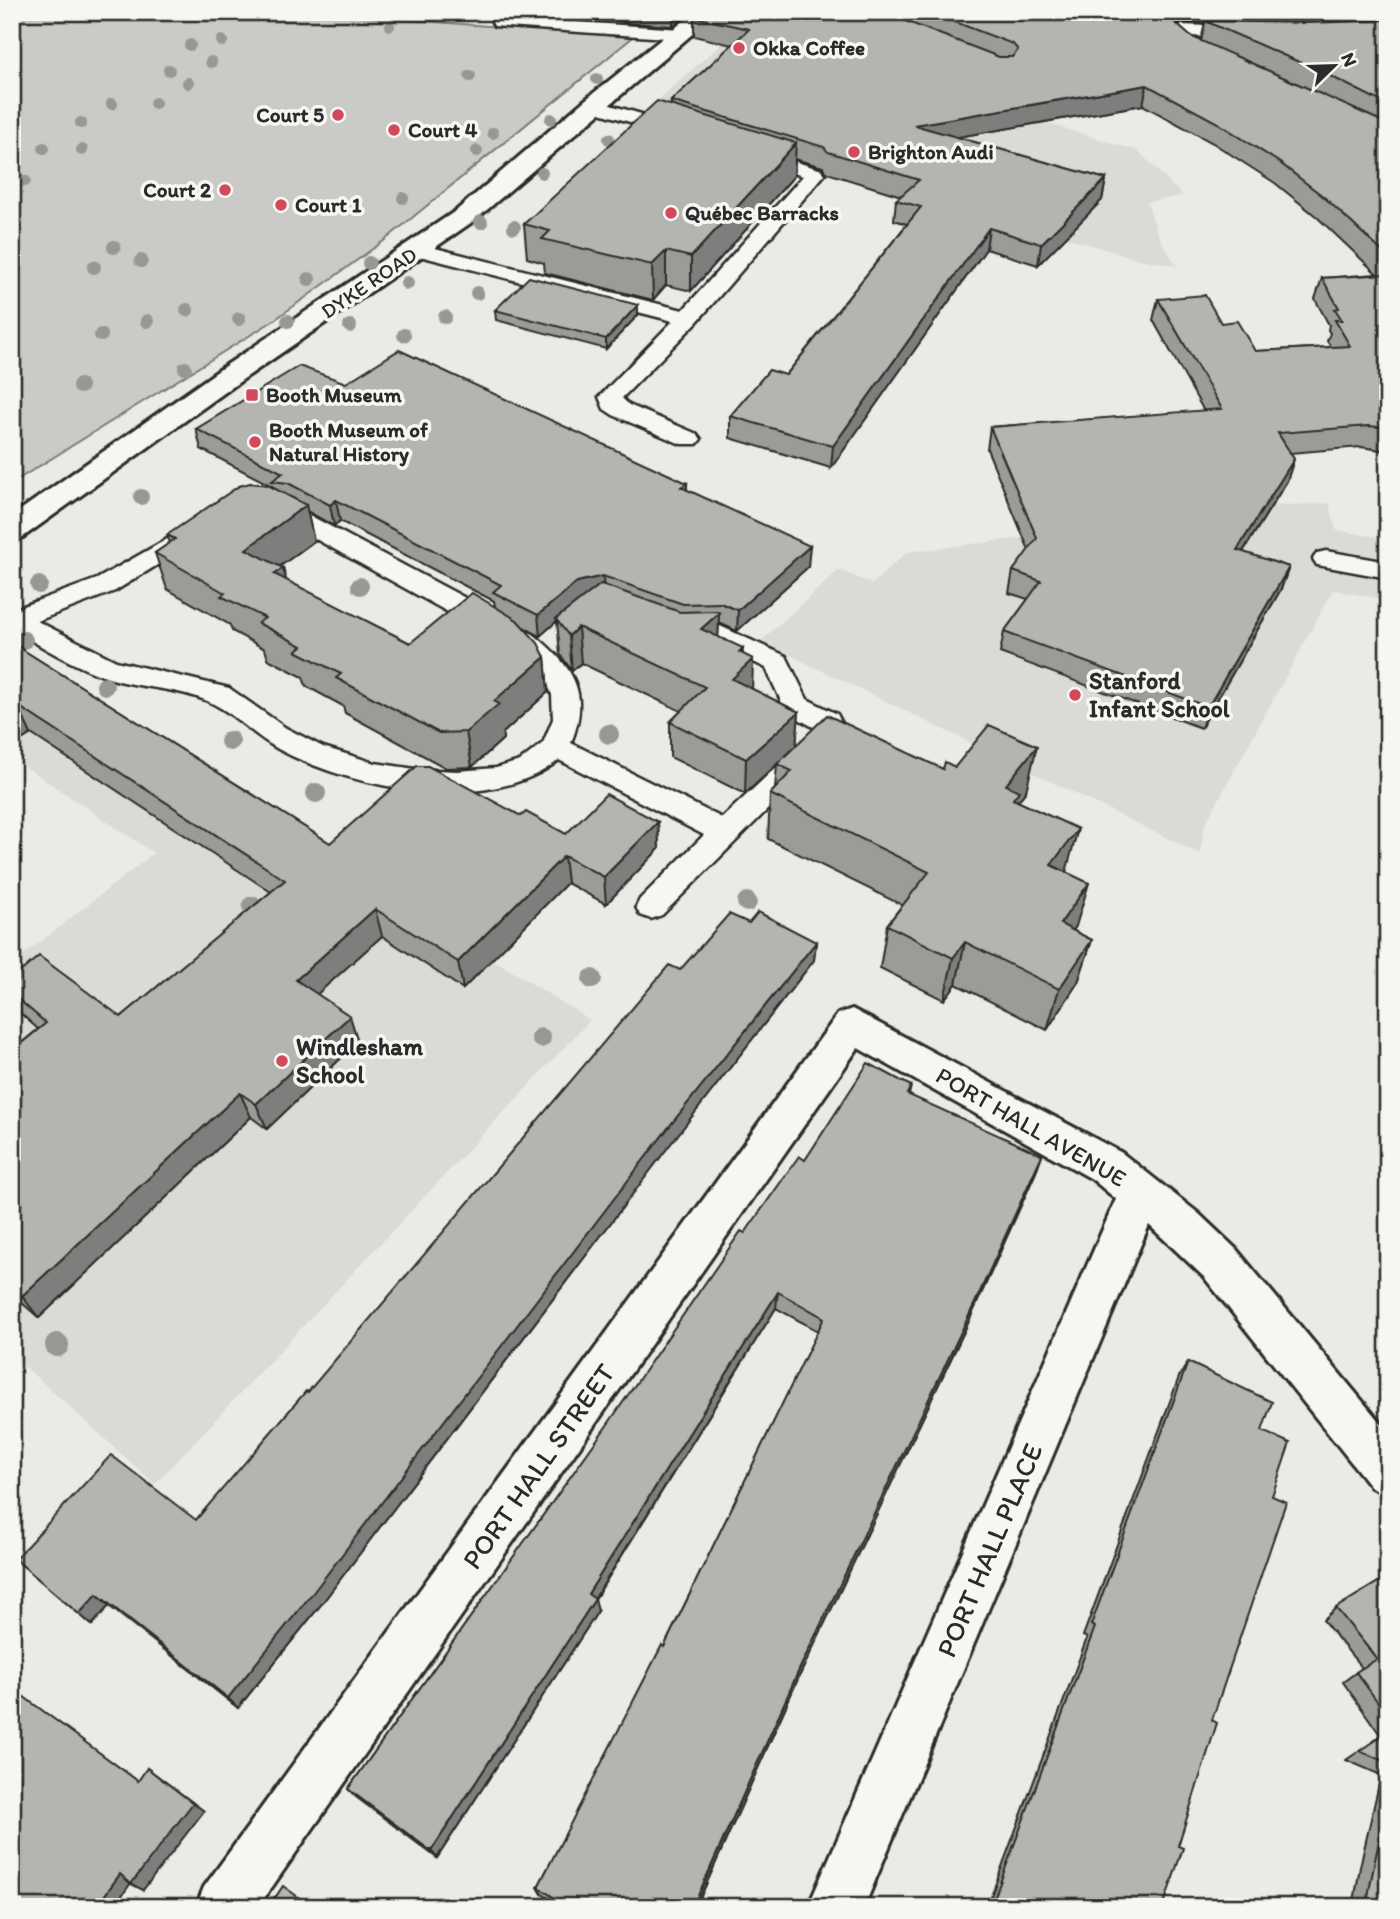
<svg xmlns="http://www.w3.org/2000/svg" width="1400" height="1919" font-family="Itim,sans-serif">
<rect width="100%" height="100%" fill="#eaeae6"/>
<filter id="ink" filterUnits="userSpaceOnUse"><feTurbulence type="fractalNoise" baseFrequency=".0143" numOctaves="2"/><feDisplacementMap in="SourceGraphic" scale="14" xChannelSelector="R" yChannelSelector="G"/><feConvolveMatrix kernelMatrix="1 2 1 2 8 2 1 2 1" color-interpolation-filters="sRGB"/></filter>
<g filter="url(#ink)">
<!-- built -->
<g fill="#dadad6">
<path d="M724,42L1030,118L1138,151L1183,196L1147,202L1158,235L1177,266L1134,258L646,110Z"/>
<path d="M1329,503L1336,530L1388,539V600L1333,590L1204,826L1200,854L761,641L839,570L872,584L907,552L1097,529L1090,515Z"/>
<path d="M12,659L590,1020L155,1484L12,1355V964L154,853L12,758Z"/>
</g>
<!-- green -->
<path fill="#cacac7" stroke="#7a7a79" stroke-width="2" d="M12,12H345L342,15L633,37L385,240L273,321L12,483Z"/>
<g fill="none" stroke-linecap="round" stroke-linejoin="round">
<defs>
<g id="service">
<path d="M503,12H522L516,18L681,29L689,34L681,39L494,26L492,22Z"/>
<path d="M593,100L686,127L688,131L679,137L587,109L584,105L587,101Z"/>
<path d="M755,149L822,170L825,174L696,323L622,398L629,405L697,434L701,439L697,444H681L613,415L604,409L599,397L673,321L412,254L409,250L419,244L683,310L803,176L748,159L746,155Z"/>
<path d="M273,502L292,506L533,634C573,666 591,693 571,743L722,818L817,729L786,712L766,668L716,644L668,640L664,634L668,628L720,626L786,656L807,699L837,714L846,731L662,915L651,919L640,915L636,907L640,899L704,835L559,760C488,816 354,789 280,750C253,736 233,711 205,700C176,688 142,688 112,679C76,668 44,648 12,629V610L97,579L192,525L201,528L204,533L201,538L115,591L37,621L116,661L229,688L286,728L323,747L375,763L415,769L457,771L496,768L520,761L543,743L553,719L552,695L545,677L524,654L276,517L264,514L261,509L264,504Z"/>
<path d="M1326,551L1388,562V578L1317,565L1313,559L1317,553Z"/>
</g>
<g id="minor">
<path d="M1175,25L1253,27L1263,33L1253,39L1168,35L1165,31Z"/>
<path d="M852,1009L1122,1153L1198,1213L1236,1249L1388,1432V1494L1371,1487L1204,1277L1149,1225L864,1907H808L1116,1199L1092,1179L858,1048L258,1907H196L204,1887L838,1014Z"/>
</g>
<path id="tertiary" d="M695,12H718L475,220L242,380L23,537L12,539V516L222,368L457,210L585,100Z"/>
</defs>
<!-- service casing -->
<use href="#service" stroke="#2b2b2b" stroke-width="5"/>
<!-- minor casing -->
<use href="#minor" stroke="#2b2b2b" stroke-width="6"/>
<!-- tertiary casing -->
<use href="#tertiary" stroke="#2b2b2b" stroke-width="6"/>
<!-- service -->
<use href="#service" fill="#f6f6f2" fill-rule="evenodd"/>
<!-- minor -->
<use href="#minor" fill="#f6f6f2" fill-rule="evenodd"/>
<!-- tertiary -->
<use href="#tertiary" fill="#f6f6f2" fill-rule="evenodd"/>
</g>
<!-- trees -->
<g fill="#979795">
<circle cx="390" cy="26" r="5"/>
<circle cx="222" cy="41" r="6"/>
<circle cx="190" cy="45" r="6"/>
<circle cx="211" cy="62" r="6"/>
<circle cx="169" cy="70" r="6"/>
<circle cx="470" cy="76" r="6"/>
<circle cx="597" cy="79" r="6"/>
<circle cx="188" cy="83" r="6"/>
<circle cx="155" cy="103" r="6"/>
<circle cx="112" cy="104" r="6"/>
<circle cx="551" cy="119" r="6"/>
<circle cx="81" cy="123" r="6"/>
<circle cx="493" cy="133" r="6"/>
<circle cx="609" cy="139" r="6"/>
<circle cx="44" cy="148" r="6"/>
<circle cx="82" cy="150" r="6"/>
<circle cx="477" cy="151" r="6"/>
<circle cx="542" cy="173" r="6"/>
<circle cx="25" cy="181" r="6"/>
<circle cx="403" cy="198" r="6"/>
<circle cx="481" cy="222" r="7"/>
<circle cx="514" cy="227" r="7"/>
<circle cx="114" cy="247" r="7"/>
<circle cx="141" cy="261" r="7"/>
<circle cx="369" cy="263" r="7"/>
<circle cx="94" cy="267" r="7"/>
<circle cx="309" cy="279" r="7"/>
<circle cx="407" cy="283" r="7"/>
<circle cx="477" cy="293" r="7"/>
<circle cx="187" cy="310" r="7"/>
<circle cx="445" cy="317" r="7"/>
<circle cx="239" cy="319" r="7"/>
<circle cx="147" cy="321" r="7"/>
<circle cx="288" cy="321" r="7"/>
<circle cx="350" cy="326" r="7"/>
<circle cx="101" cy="335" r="7"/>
<circle cx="404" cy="335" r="7"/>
<circle cx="185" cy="368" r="7"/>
<circle cx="80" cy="386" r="8"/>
<circle cx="141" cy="497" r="8"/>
<circle cx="39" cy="585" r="9"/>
<circle cx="360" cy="586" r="9"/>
<circle cx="24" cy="640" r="9"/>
<circle cx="105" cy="686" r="9"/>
<circle cx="609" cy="734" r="10"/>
<circle cx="230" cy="741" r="10"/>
<circle cx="316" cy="793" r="10"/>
<circle cx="747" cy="902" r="10"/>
<circle cx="252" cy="906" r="10"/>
<circle cx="592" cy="979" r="10"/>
<circle cx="541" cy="1038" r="10"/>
<circle cx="57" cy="1345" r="12"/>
</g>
<!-- wall -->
<g fill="#9b9b98" stroke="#2b2b2b" stroke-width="2" fill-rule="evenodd">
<path d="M565,12H691L673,26L630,23Z"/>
<path d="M889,12H1388V451L1361,447L1290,453L1294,459L1287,481L1243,552L1289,567L1281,589L1201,728L1000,653L1004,632L1028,599L1009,593L1013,571L1029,550L987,449L990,427L1204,411L1153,320L1158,299L1221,323L1255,351L1331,347L1327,341L1330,333L1328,330L1329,325L1315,299L1322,278L1377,274L1317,217L1275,183L1213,143L1143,105L957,137L1106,179L1102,200L1038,265L986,249L831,468L730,438V416L786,375L907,224L894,220L896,200L901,196L827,173L823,167L795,159L794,176L691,291L666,285L653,300L545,273L544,263L527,258L524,224L671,105V101L732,45L694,36V17L889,15ZM1174,22L1205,23L1201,41L1190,36ZM1233,55L1316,92L1327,97Z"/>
<path d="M495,310L638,315L606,349L496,320Z"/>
<path d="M346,383L687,490L808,567L737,631L719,623L718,637L743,654L752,689L799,712L796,745L943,769L955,767L1026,791L1018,801L1066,872L1076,926L1073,931L1092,940L1078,982L1047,1030L956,984L944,1000L880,968L887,925L902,905L768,839L770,794L775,789L777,764L745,794L670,757V722L681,711L581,663L572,671L560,654L557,621L540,636L524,627L545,657L548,692L503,733V739L472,767L446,768L345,713L343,706L306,686L303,677L268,659L265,649L232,631L230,625L167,589L155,553L170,543L167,535L274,488V487L201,449L196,429ZM307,511L334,526L340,521L494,601L495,607L410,643L286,581L283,568L280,566L314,541Z"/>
<path d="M12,643L330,843L521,816L566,834L658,822L659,849L606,904L567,883L463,989L382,936L317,994L358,1042L267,1129L251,1117L39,1318L12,1294V1051L38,1029L19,1012L12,1001V979L121,1017L271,892L31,734L12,746Z"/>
<path d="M749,923L816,942L814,960L669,1146L320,1606L238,1708L109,1606L92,1625L15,1559L196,1520L680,970Z"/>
<path d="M911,1086L909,1095L1036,1172L969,1321L797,1681L696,1907H562L542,1894L538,1887L664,1647L818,1331L776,1308L595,1599L598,1611L437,1858L356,1797L348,1789L745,1233L805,1160Z"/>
<path d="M1188,1362L1262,1431L1272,1496L1178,1846L1163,1907H987L1087,1638L1083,1636L1179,1377Z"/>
<path d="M1388,1576V1907H1353L1360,1867L1381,1775L1346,1760L1381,1736L1343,1682L1362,1668L1323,1620L1336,1608Z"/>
</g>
<!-- shaded-wall -->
<g fill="#7e7e7c" stroke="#2b2b2b" stroke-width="2">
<path d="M673,12H691L673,26Z"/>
<path d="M1147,85L1143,105L912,145L914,125Z"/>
<path d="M796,143L794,176L691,291V257Z"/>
<path d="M1106,179L1102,200L1038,265L1041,244Z"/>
<path d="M989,228L986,249L831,468L833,446Z"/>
<path d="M666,251V285L653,300L652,265Z"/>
<path d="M638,305V315L606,349V339Z"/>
<path d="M1294,459L1287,481L1230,572L1237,550Z"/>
<path d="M687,483V503L681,487Z"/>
<path d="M336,500L340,521L334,526L330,505Z"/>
<path d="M306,505L314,541L255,585L246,549Z"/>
<path d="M810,546L808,567L737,631L738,610Z"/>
<path d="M1289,567L1281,589L1201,728L1208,707Z"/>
<path d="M283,568L292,603L274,574Z"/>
<path d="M603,576L604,596L556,619L557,621L540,636L538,615L577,582Z"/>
<path d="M719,613L718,648L701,629Z"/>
<path d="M578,627L581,663L572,671L569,636Z"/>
<path d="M743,648L742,669L753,659L752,694L732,679L739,652Z"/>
<path d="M545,657L548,692L503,733V739L472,767L466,732L494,701Z"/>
<path d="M18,706L31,734L12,746V710Z"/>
<path d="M799,712L796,747L745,794L746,759Z"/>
<path d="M1037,746L1026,791L1015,805L1006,785Z"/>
<path d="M658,822L659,849L606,904L604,877Z"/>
<path d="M1078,829L1066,872L1051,865Z"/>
<path d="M564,856L567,883L463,989L458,962Z"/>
<path d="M1089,883L1076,926L1048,967L1060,924Z"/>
<path d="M375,909L382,936L304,1006L296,980Z"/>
<path d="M1092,940L1078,982L1047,1030L1059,989Z"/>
<path d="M816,942L814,960L669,1146L320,1606L238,1708L228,1698L668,1128Z"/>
<path d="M965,942L956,984L944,1000L953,958Z"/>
<path d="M350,1016L358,1042L267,1129L256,1104Z"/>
<path d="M240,1093L251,1117L39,1318L22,1296Z"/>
<path d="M1042,1155L1036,1172L969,1321L797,1681L696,1907H693L799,1670Z"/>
<path d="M778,1292L776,1308L590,1606L588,1594Z"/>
<path d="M97,1594L109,1606L92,1625L79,1614Z"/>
<path d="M595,1599L598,1611L437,1858L431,1851Z"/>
<path d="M147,1768L204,1811L143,1890L131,1884Z"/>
<path d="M120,1874L133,1880L114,1907H96Z"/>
</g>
<!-- building -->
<g fill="#b4b4b1" stroke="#2b2b2b" stroke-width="2">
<path d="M699,12H882L999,57H1012L1018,50L1013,44L929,12H1142L1171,19L1190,36L1388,124V168L1383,169L1388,173V257L1324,197L1280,163L1218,123L1147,85L914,125L1106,179L1041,244L989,228L833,446L730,416L769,370L786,375L921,207L896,200L919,180L828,152L824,147L671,101L749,29L694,17Z"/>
<path d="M1388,20V105L1322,72L1205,21L1308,23Z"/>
<path d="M657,101L796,143L691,257L666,251L652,265L542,239L550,231L524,224Z"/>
<path d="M1388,274V428L1369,426L1278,433L1294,459L1237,550L1289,567L1208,707L1004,632L1041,581L1013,571L1037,538L990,427L1222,409L1158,299L1205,295L1221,323L1237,321L1255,351L1350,346L1335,320H1342L1335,309L1339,308L1322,278Z"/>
<path d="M529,277L638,305L606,339L495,310Z"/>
<path d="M399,350L687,483L681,487L810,546L738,610L720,603L683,604L603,576L577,582L538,615L493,592L501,585L336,500L330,505L288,483L272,481L283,473L196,429L299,366L346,383Z"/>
<path d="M250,483L268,485L306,505L246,549L283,568L274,574L410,643L472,593L517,620L538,643L545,657L494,701L499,704L466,732L439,733L336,678L341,674L296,651L302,646L258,623L265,618L221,596L225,593L155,553L175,539L167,535L239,486Z"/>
<path d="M601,584L680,612L716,611L719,613L701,629L743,648L739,652L753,659L732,679L799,712L746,759L670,722L705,687L578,627L569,636L556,619Z"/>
<path d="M12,643L330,843L417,766H428L521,816L526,812L566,834L606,794L658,822L604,877L564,856L458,962L375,909L296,980L350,1016L256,1104L240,1093L22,1296L12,1287V1051L46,1023L12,994V979L39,956L121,1017L285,880L18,706L12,710Z"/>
<path d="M827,715L943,769L945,762L955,767L989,725L1037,746L1006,785L1019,791L1013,799L1078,829L1051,865L1089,883L1060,924L1092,940L1059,989L965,942L953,958L887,925L929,872L770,794L792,771L777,764Z"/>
<path d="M758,912L816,942L668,1128L312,1594L228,1698L97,1594L79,1614L15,1559L111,1455L196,1520L306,1391L308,1392L669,965L680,970L729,914L749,923Z"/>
<path d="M868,1063L911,1086L907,1094L1042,1155L974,1305L799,1670L693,1907H569L538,1887L662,1645L664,1647L824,1318L778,1292L588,1594L595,1599L431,1851L348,1789L608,1424L741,1231L745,1233L799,1156L805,1160Z"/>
<path d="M1188,1362L1272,1402L1262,1431L1290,1443L1272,1496L1286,1502L1212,1720L1217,1723L1178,1846L1183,1848L1163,1907H991L1095,1627L1091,1625Z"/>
<path d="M1388,1576V1716L1356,1672L1377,1659L1336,1608Z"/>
<path d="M12,1688L138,1781L147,1768L193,1803L131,1884L120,1874L96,1907H12Z"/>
<path d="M1388,1732V1763L1360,1751Z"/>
<path d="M1388,1801V1907H1366L1375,1860Z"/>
<path d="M283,1886L312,1907H269Z"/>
</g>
</g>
<!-- markers -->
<g fill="#d1495b" stroke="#f6f6f2" stroke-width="2.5">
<circle cx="739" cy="48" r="7"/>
<circle cx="338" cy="115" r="7"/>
<circle cx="394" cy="130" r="7"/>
<circle cx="854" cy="152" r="7"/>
<circle cx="225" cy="190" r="7"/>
<circle cx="281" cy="205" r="7"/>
<circle cx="671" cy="213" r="7"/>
<rect x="245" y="388" width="14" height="14" rx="3.5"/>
<circle cx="255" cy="442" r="7"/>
<circle cx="1075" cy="695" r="7"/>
<circle cx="282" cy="1061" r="7"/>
</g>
<g text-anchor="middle" stroke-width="7" stroke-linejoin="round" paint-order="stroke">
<!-- far-poi labels -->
<g font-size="21" font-weight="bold" fill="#2b2b2b" stroke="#f6f6f2" text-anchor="start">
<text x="753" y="55">Okka Coffee</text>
<text x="324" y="122" text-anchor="end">Court 5</text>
<text x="408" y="137">Court 4</text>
<text x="868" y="159">Brighton Audi</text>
<text x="211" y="197" text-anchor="end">Court 2</text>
<text x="295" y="212">Court 1</text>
<text x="685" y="220">Québec Barracks</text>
<text x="266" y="402">Booth Museum</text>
<text x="269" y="437">Booth Museum of<tspan x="269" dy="24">Natural History</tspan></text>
</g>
<!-- far-street labels -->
<g font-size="21" fill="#2b2b2b" stroke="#f6f6f2">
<text transform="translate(369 283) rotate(-34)" y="7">DYKE ROAD</text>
</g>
<!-- poi labels -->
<g font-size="24" font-weight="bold" fill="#2b2b2b" stroke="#f6f6f2" text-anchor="start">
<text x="1089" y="689">Stanford<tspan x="1089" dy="28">Infant School</tspan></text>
<text x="296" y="1055">Windlesham<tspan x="296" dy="28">School</tspan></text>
</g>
<!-- street labels -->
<g font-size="24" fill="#2b2b2b" stroke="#f6f6f2">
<text transform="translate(1031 1127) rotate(30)" y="8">PORT HALL AVENUE</text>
</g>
<!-- near-street labels -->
<g font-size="28" fill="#2b2b2b" stroke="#f6f6f2">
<text transform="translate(538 1466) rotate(-55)" y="10">PORT HALL STREET</text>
<text transform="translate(989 1550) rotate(-67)" y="10">PORT HALL PLACE</text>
</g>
</g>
<!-- margin -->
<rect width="1400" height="1919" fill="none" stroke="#f6f6f2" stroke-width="42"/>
<rect x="21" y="21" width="1358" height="1877" fill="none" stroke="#2b2b2b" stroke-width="2.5" filter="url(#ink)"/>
<!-- north arrow -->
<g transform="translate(1334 66) rotate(67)" stroke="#f6f6f2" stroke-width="5" paint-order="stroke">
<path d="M0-5L12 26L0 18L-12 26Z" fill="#2b2b2b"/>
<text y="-10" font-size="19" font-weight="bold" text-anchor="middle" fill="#2b2b2b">N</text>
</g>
</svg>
